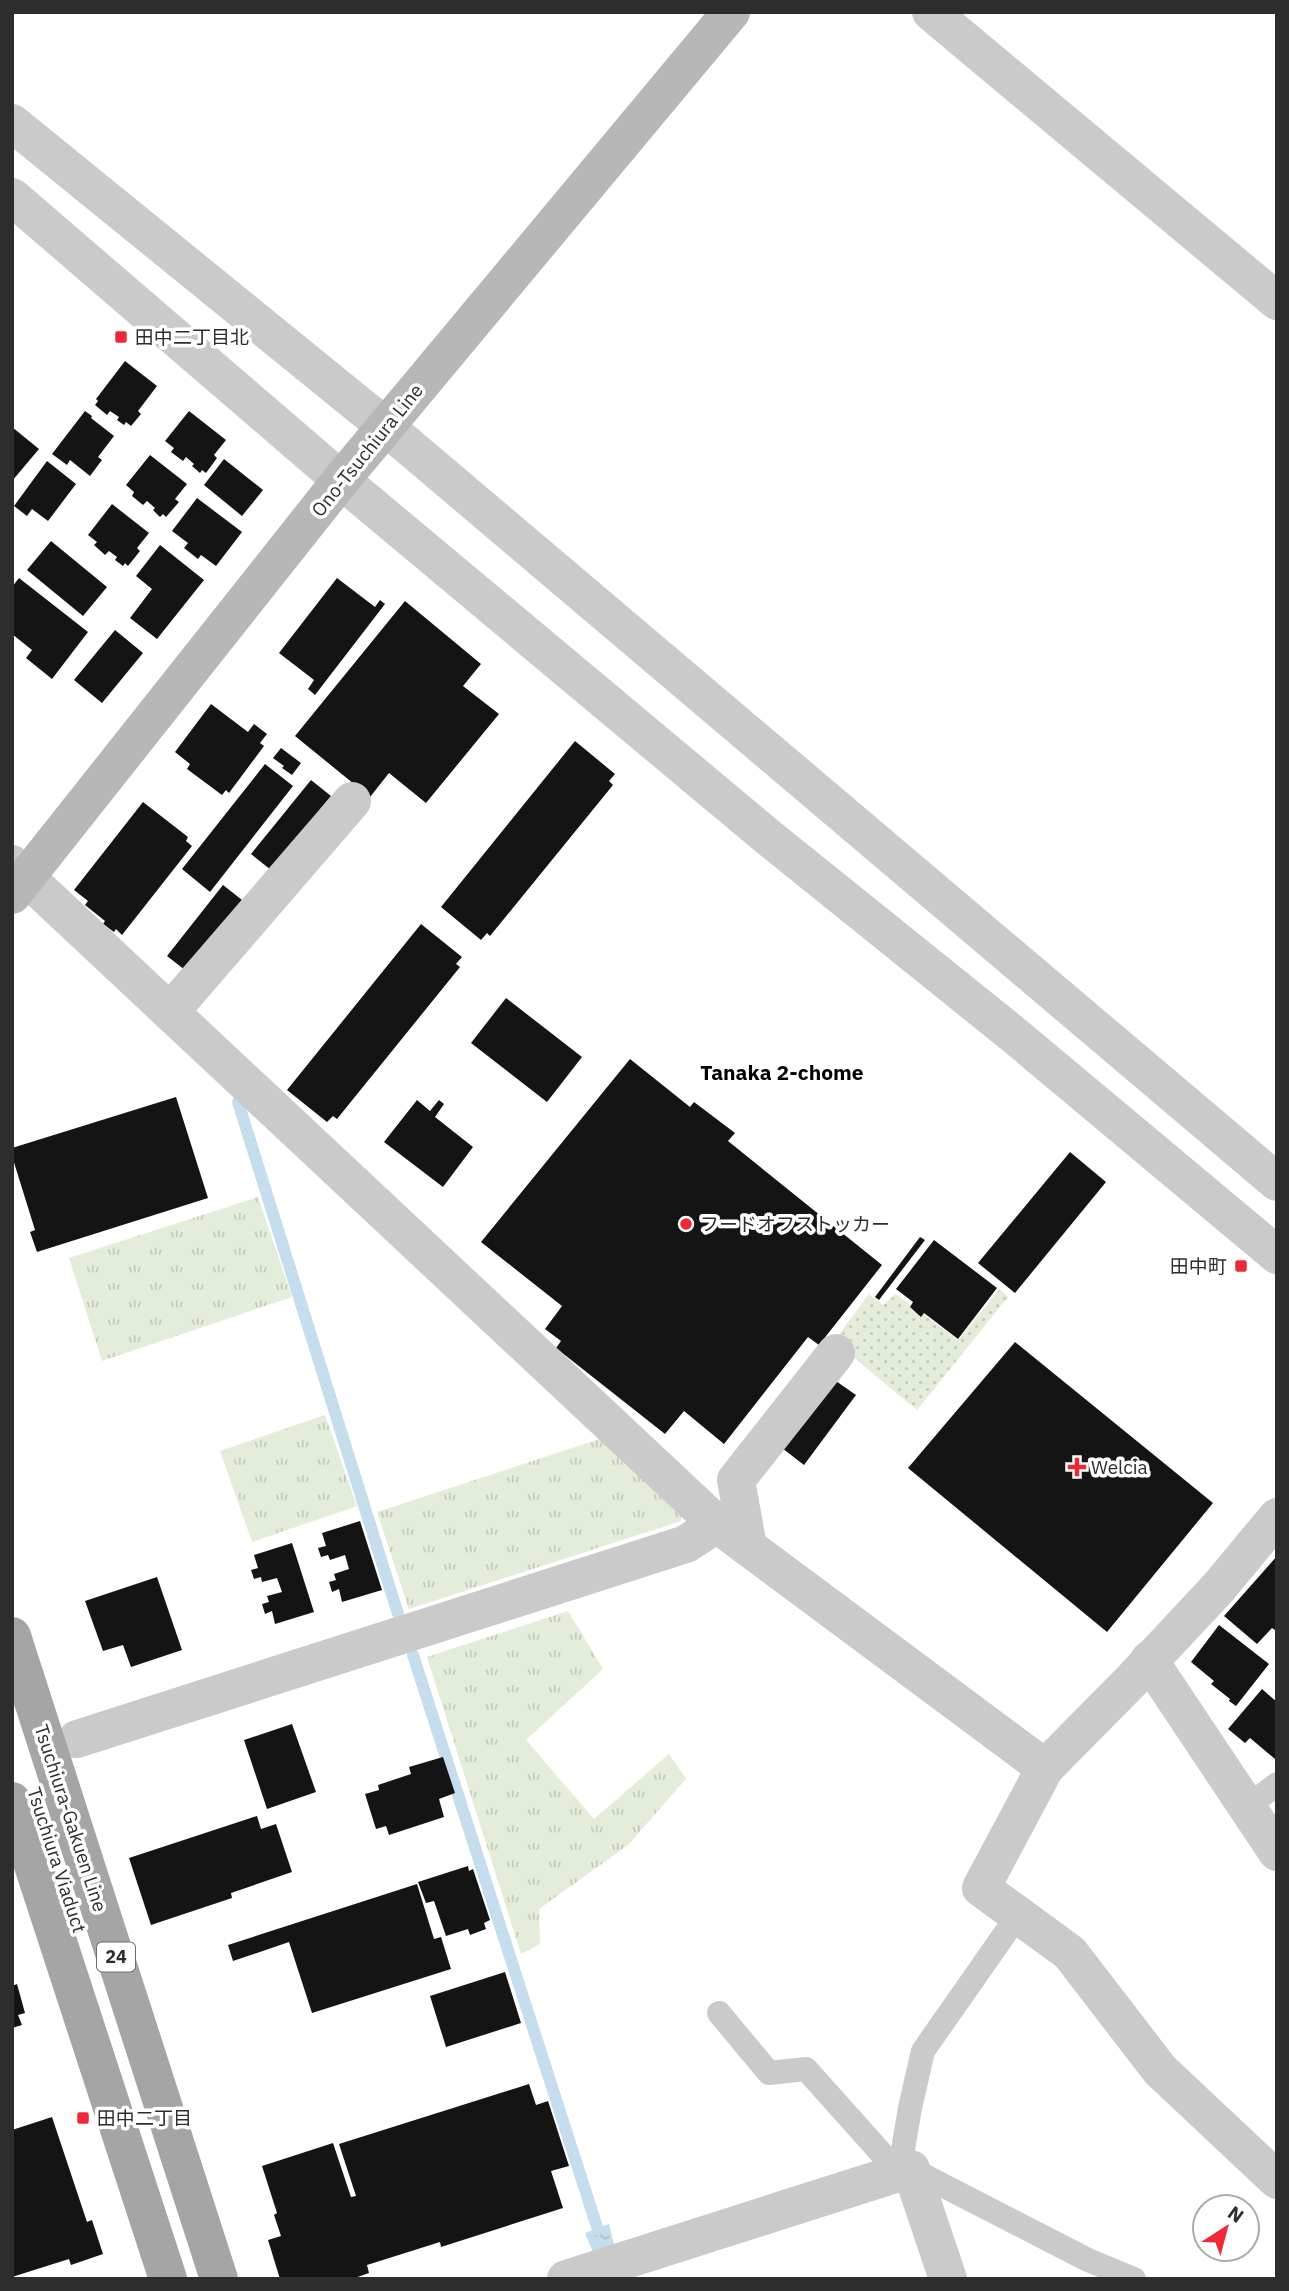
<svg xmlns="http://www.w3.org/2000/svg" width="1289" height="2291" font-family="'IBM Plex Sans','Noto Sans JP',sans-serif">
<defs>
<pattern id="grass-tufts" width="24" height="20" patternUnits="userSpaceOnUse" patternTransform="scale(1.75)"><rect width="24" height="20" fill="#e4ecda"/><path d="M3 7l-1-3M5 7V3M7 7l1-3M15 17l-1-3M17 17v-4M19 17l1-3" fill="none" stroke="#c4cbbb"/></pattern>
<pattern id="garden-dots" width="8" height="8" patternUnits="userSpaceOnUse" patternTransform="scale(1.75)"><rect width="8" height="8" fill="#e4ecda"/><path d="M2 2h.1M6 6h.1" fill="none" stroke="#c4cbbb" stroke-width="1.8" stroke-linecap="round"/></pattern>
<pattern id="water-ripples" width="26" height="14" patternUnits="userSpaceOnUse" patternTransform="scale(1.75)"><rect width="26" height="14" fill="#c5ddec"/><path d="M2 4q2-2 4 0t4 0M15 11q2-2 4 0t4 0" fill="none" stroke="#aabecb"/></pattern>
</defs>
<rect width="100%" height="100%" fill="#fff"/>
<!-- grass -->
<g fill="url(#grass-tufts)">
<path d="M258,1197L292,1297L102,1361L69,1258Z"/>
<path d="M325,1415L357,1506L252,1542L220,1451Z"/>
<path d="M603,1438L681,1507V1521L409,1609L377,1512Z"/>
<path d="M568,1611L603,1669L526,1740L594,1819L669,1754L686,1779L628,1845L539,1909L540,1944L521,1954L427,1657Z"/>
</g>
<!-- garden -->
<path fill="url(#garden-dots)" d="M1000,1289L1008,1297L917,1410L834,1341L869,1294L883,1305L896,1294L958,1340Z"/>
<!-- water -->
<path fill="url(#water-ripples)" d="M609,2224L622,2279H604L585,2233Z"/>
<g fill="none" stroke-linecap="round" stroke-linejoin="round">
<!-- stream -->
<g stroke="#c5ddec" stroke-width="12">
<path d="M238,1102L398,1614"/>
<path d="M413,1655L598,2230"/>
</g>
</g>
<!-- building -->
<g fill="#141414">
<path d="M125,361L157,386L138,411L141,414L131,426L126,422L124,425L117,420L119,417L110,411L107,415L95,405L98,401L96,399Z"/>
<path d="M85,411L92,416L91,418L114,436L98,457L102,460L90,476L70,460L67,465L52,454Z"/>
<path d="M189,411L226,440L214,455L217,458L206,473L202,470L200,473L192,466L194,464L186,457L183,461L171,452L174,448L165,441Z"/>
<path d="M12,427L39,449L12,481Z"/>
<path d="M150,455L187,484L175,499L179,502L166,517L163,514L160,517L153,510L155,508L147,501L143,505L132,496L134,492L126,485Z"/>
<path d="M224,459L263,490L242,516L204,485Z"/>
<path d="M47,461L76,484L48,521L32,509L27,516L14,506Z"/>
<path d="M197,498L242,532L216,566L201,555L198,559L184,548L188,543L172,531Z"/>
<path d="M112,504L149,533L137,548L140,551L128,566L125,563L123,566L115,560L117,557L109,551L105,555L94,545L97,542L88,535Z"/>
<path d="M51,541L107,587L83,616L27,570Z"/>
<path d="M160,545L204,580L157,639L130,618L152,589L136,576Z"/>
<path d="M19,578L88,632L52,679L26,658L32,650L12,634V587Z"/>
<path d="M337,578L375,607L380,600L385,604L315,695L308,689L314,680L279,653Z"/>
<path d="M405,601L481,664L463,686L499,714L426,803L389,773L370,797L295,736Z"/>
<path d="M115,630L143,653L102,703L74,680Z"/>
<path d="M211,704L248,732L254,724L267,734L260,743L264,746L229,793L226,790L222,795L187,769L190,764L175,752Z"/>
<path d="M575,741L615,774L609,781L613,785L490,936L487,933L481,940L441,907Z"/>
<path d="M281,748L301,763L292,775L282,768L284,766L273,758Z"/>
<path d="M265,764L293,786L210,892L182,869Z"/>
<path d="M311,780L331,796L271,870L251,854Z"/>
<path d="M143,802L188,837L186,841L192,846L122,935L116,929L114,932L103,924L105,921L85,905L88,901L74,890Z"/>
<path d="M223,885L242,900L185,970L167,956Z"/>
<path d="M421,924L462,957L456,964L460,967L337,1119L333,1116L327,1122L287,1090Z"/>
<path d="M506,998L582,1057L547,1102L471,1043Z"/>
<path d="M630,1059L690,1107L694,1102L735,1133L728,1141L882,1265L819,1345L808,1337L724,1444L684,1411L665,1434L556,1348L561,1341L545,1329L562,1306L481,1242Z"/>
<path d="M176,1097L208,1198L37,1252L30,1232L35,1230L12,1156V1148Z"/>
<path d="M417,1100L430,1111L439,1100L444,1104L435,1117L473,1147L443,1187L384,1142Z"/>
<path d="M1070,1152L1106,1182L1015,1293L978,1263Z"/>
<path d="M920,1237L925,1240L879,1300L875,1297Z"/>
<path d="M934,1240L997,1288L958,1339L924,1313L921,1317L910,1307L913,1302L896,1289Z"/>
<path d="M1015,1342L1213,1503L1107,1632L908,1468Z"/>
<path d="M833,1379L856,1395L804,1465L782,1448Z"/>
<path d="M360,1521L382,1590L342,1602L339,1589L332,1592L329,1582L336,1580L334,1574L349,1569L345,1555L330,1560L328,1555L321,1557L318,1548L326,1546L322,1533Z"/>
<path d="M292,1543L314,1612L275,1624L272,1611L265,1614L262,1604L269,1602L267,1596L282,1592L277,1578L262,1582L261,1577L254,1579L251,1570L258,1568L254,1555Z"/>
<path d="M1277,1556V1628L1275,1630L1272,1628L1257,1644L1224,1616Z"/>
<path d="M157,1577L182,1650L131,1667L123,1645L103,1651L85,1601Z"/>
<path d="M1219,1625L1269,1664L1236,1706L1229,1701L1230,1699L1211,1684L1214,1681L1191,1662Z"/>
<path d="M1262,1689L1277,1702V1756L1275,1759L1250,1738L1245,1743L1228,1729Z"/>
<path d="M292,1724L316,1792L267,1809L244,1740Z"/>
<path d="M443,1757L455,1793L439,1799L444,1817L389,1835L386,1826L376,1829L365,1794L379,1790L378,1785L411,1774L409,1767Z"/>
<path d="M257,1816L261,1829L276,1824L292,1872L231,1893L232,1898L151,1925L129,1858Z"/>
<path d="M468,1866L469,1871L473,1869L490,1920L484,1923L486,1929L470,1935L468,1929L446,1936L434,1901L426,1903L418,1882Z"/>
<path d="M417,1884L434,1939L441,1937L451,1969L312,2013L289,1942L233,1961L228,1945Z"/>
<path d="M505,1972L521,2023L446,2047L430,1996Z"/>
<path d="M17,1984L25,2013L18,2015L22,2025L12,2028V1986Z"/>
<path d="M529,2084L536,2105L548,2101L569,2166L551,2171L563,2208L441,2247L440,2242L367,2265L369,2273L352,2279H280L268,2240L281,2236L274,2215L277,2213L262,2166L333,2143L351,2197L356,2196L339,2144Z"/>
<path d="M52,2117L87,2222L92,2220L103,2254L71,2265L69,2259L12,2277V2130Z"/>
</g>
<g fill="none" stroke-linecap="round" stroke-linejoin="round">
<!-- service -->
<g stroke="#cacaca" stroke-width="24">
<path d="M1247,1807L1277,1784"/>
<path d="M719,2013L769,2073L806,2069L899,2173"/>
<path d="M911,2169L1088,2260L1134,2279"/>
<path d="M899,2173L910,2108L923,2051L1018,1915"/>
</g>
<!-- minor -->
<g stroke="#cacaca" stroke-width="38">
<path d="M931,12L1277,301"/>
<path d="M12,864L717,1524L1045,1768L1133,1679L1219,1587L1277,1517"/>
<path d="M170,1012L352,801"/>
<path d="M748,1547L736,1480L836,1353"/>
<path d="M1149,1660L1277,1852"/>
<path d="M77,1739L686,1544L717,1524"/>
<path d="M1045,1768L981,1888L1070,1953L1160,2070L1277,2180"/>
<path d="M566,2279L911,2169L948,2279"/>
</g>
<!-- tertiary -->
<g stroke="#cacaca" stroke-width="38">
<path d="M12,123L386,427L1277,1182"/>
<path d="M12,197L341,480L768,837L1014,1035L1277,1255"/>
</g>
<!-- secondary -->
<path stroke="#b7b7b7" stroke-width="38" d="M12,895L341,480L731,12"/>
<!-- primary -->
<g stroke="#a5a5a5" stroke-width="38">
<path d="M12,1636L219,2279"/>
<path d="M12,1801L168,2279"/>
</g>
</g>
<!-- markers -->
<g fill="#eb2938" stroke="#fff" stroke-width="2.5">
<rect x="114" y="330" width="14" height="14" rx="3.5"/>
<circle cx="686" cy="1224" r="7"/>
<rect x="1234" y="1259" width="14" height="14" rx="3.5"/>
<path d="M1073.5 1456.5h7v7h7v7h-7v7h-7v-7h-7v-7h7z"/>
<rect x="76" y="2111" width="14" height="14" rx="3.5"/>
</g>
<g text-anchor="middle" stroke-width="7" stroke-linejoin="round" paint-order="stroke">
<!-- shield labels -->
<rect fill="#fff" stroke="#6c6c6c" stroke-width="2" x="97" y="1942.5" width="38" height="29" rx="5"/>
<g font-size="18" font-weight="bold" fill="#2d2d2d">
<text x="116" y="1963">24</text>
</g>
<!-- poi labels -->
<g font-size="19" fill="#2d2d2d" stroke="#fff" text-anchor="start">
<text x="135" y="344">田中二丁目北</text>
<text x="700" y="1231">フードオフストッカー</text>
<text x="1227" y="1273" text-anchor="end">田中町</text>
<text x="1091" y="1474">Welcia</text>
<text x="97" y="2125">田中二丁目</text>
</g>
<!-- street labels -->
<g font-size="19" fill="#2d2d2d" stroke="#fff">
<text transform="translate(367 450) rotate(-51)" y="7">Ono-Tsuchiura Line</text>
<text transform="translate(71 1818) rotate(72)" y="7">Tsuchiura-Gakuen Line</text>
<text transform="translate(57 1860) rotate(72)" y="7">Tsuchiura Viaduct</text>
</g>
<!-- neighbourhood labels -->
<g font-size="21" font-weight="bold" fill="#000" stroke="#fff">
<text x="782" y="1080">Tanaka 2-chome</text>
</g>
</g>
<!-- border -->
<rect width="1289" height="2291" fill="none" stroke="#2d2d2d" stroke-width="28"/>
<!-- north arrow -->
<g transform="translate(1226 2228) rotate(36)"><circle r="33" fill="#ffffff" stroke="#ababab" stroke-width="2"/>
<path d="M0-5L12 26L0 18L-12 26Z" fill="#eb2938"/>
<text y="-10" font-size="19" font-weight="bold" text-anchor="middle" fill="#2d2d2d">N</text>
</g>
</svg>
